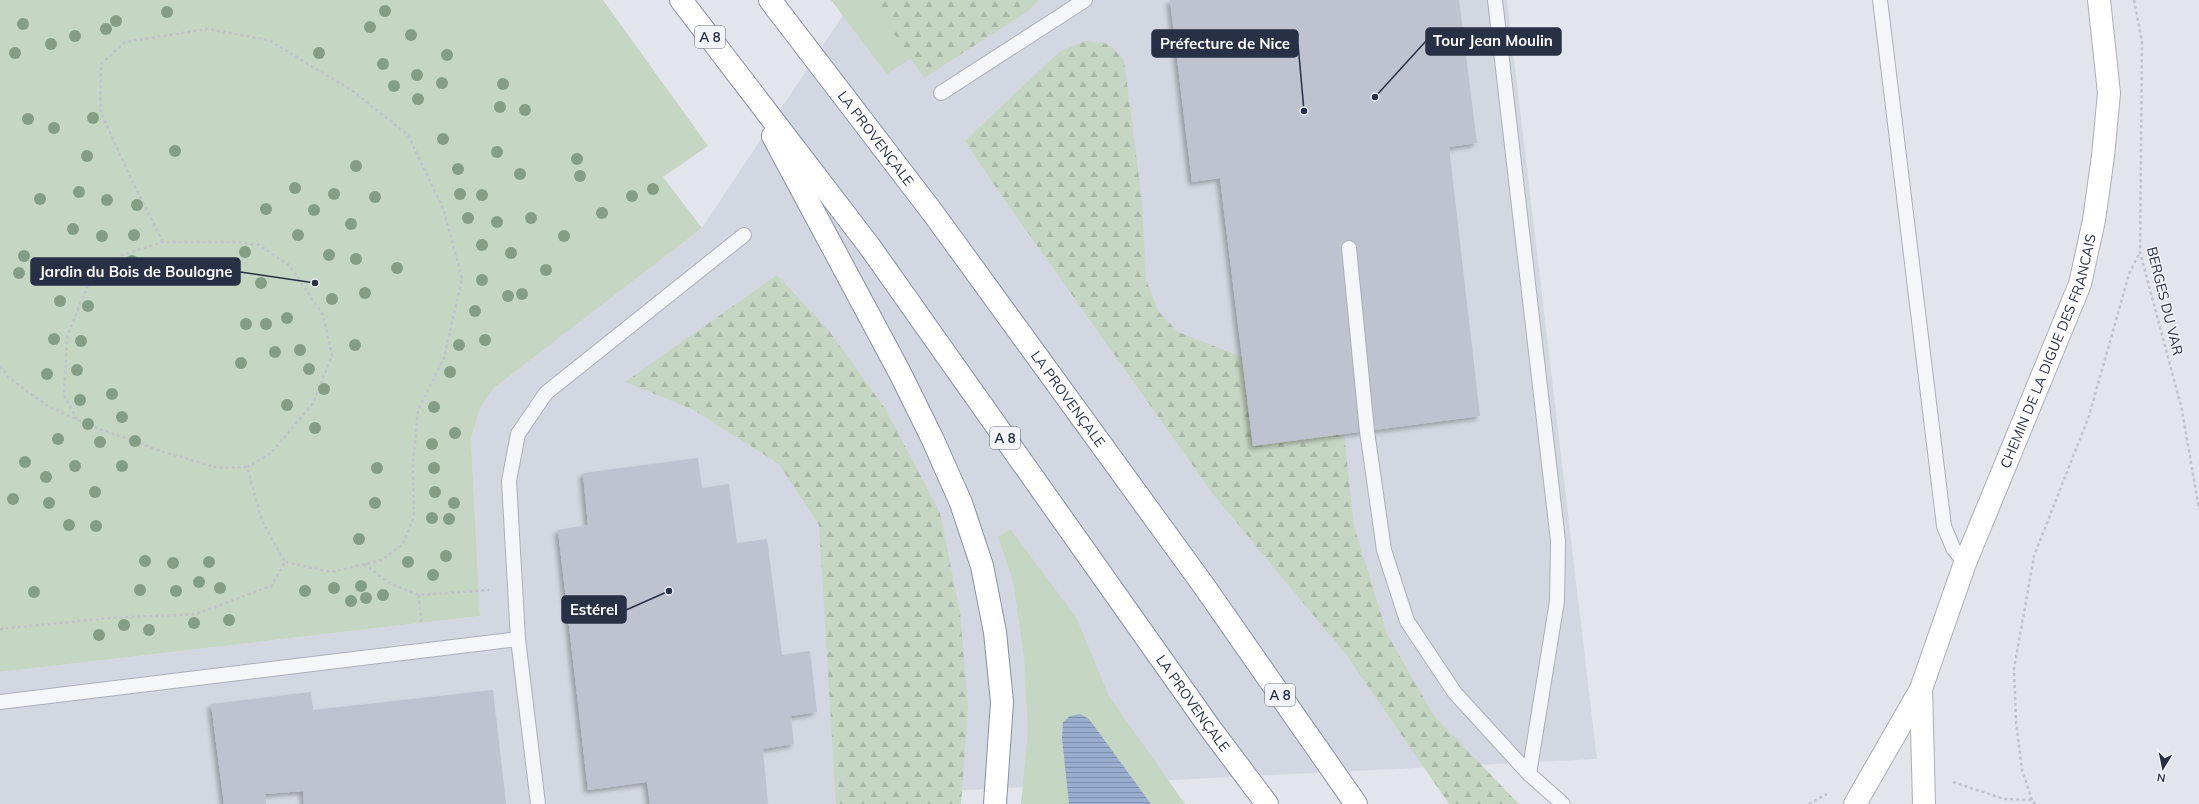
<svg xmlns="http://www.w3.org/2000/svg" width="2199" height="804" font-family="Mulish,sans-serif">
<defs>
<pattern id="forest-firs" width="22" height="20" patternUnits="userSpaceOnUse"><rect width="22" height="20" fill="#c5d6c2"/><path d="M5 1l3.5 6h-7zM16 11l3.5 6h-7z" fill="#a9b8a8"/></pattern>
<pattern id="water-rules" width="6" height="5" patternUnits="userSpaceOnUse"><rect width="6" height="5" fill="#99aecf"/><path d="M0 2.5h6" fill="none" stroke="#7d8eaa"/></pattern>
<filter id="shadow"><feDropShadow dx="-3.5" dy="3.5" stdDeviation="2" flood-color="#0004"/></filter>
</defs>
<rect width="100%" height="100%" fill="#e2e5eb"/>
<!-- built -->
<path fill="#d3d7e1" d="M853,0H1507L1597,759L949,791L946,804H0V672L480,616L471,439L480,408L494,388L702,228Z"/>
<!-- green -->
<g fill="#c5d6c2">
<path d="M0,0H603L708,146L663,177L702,228L494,388L480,408L471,439L480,616L0,672Z"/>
<path d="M831,0H871L911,58L887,74Z"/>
<path d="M1010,529L1076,617L1109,696L1185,804H1021L1028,731L1024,656L1013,581L998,537Z"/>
</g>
<!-- forest -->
<g fill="url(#forest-firs)">
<path d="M871,0H1039L1028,11L924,78Z"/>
<path d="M1085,41L1109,44L1124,60L1142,202L1146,280L1158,311L1178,332L1242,357L1344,434L1354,526L1387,634L1434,716L1519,804H1449L1348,657L1213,494L997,189L965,141L1059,52Z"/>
<path d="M777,275L829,331L886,410L940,513L960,612L968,707L961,804H836L819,525L779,464L692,409L625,382Z"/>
</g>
<!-- water -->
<path fill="url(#water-rules)" d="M1080,714L1089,719L1151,804H1069L1062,738L1063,722L1070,716Z"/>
<!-- building -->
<g fill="#bec3cf" filter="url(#shadow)">
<path d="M1170,0H1459L1477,143L1449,147L1480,416L1253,446L1220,178L1192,182Z"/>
<path d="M698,458L702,488L729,484L737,543L767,539L782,655L810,651L817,712L791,716L794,744L763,749L768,804H650L647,782L588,790L558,530L588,525L583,473Z"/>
<path d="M493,690L506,804H304L303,791L265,794L266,804H224L211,704L311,692L313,710Z"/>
</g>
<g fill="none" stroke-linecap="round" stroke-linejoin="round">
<defs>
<g id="lane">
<path d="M1495,0L1558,541L1557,601L1529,774L1563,804"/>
<path d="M1880,0L1944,526L1953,548L1965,563"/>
<path d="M941,93L1085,0"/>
<path d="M1349,248L1367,431L1384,550L1407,621L1455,693L1529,774"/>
<path d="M0,702L518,639"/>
<path d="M538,804L518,639L509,481L518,434L546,393L744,235"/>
</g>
<g id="secondary">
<path d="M1921,689L1924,804"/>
<path id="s1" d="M1855,804L1921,689L1965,563L2080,284L2094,220L2103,156L2109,93L2099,0"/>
</g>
<g id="highway">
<path id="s2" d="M681,0L870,247L1210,728L1267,804"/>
<path id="s3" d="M770,0L933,213L1204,586L1356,804"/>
<path d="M773,136L900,373L933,440L961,503L982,566L995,632L1002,702L995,804"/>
</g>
</defs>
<!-- lane casing -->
<use href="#lane" stroke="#aaafb9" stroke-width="16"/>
<!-- secondary casing -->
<use href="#secondary" stroke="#aaafb9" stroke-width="24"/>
<!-- highway casing -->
<use href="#highway" stroke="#8790a4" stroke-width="24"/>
<!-- path -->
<g stroke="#c0c3ca" stroke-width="2.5" stroke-dasharray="3 3" stroke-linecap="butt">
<path d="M2134,0L2142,42L2140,252L2182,410L2199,509"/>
<path d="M163,242L133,183L100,110L101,64L125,42L208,29L269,40L354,92L408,135L443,208L462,278L444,358L418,410L413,464L414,517L403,544L382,560L331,572L285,562"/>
<path d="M0,366L8,377L49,407L97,428L164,452L218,468L247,467L262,521L285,562L271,586L196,614L110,618L0,629"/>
<path d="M77,419L64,395L67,337L89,282L122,255L163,242H239L259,245L289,265L323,315L332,356L313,403L271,453L247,467"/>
<path d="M364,564L389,583L419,595L489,590"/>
<path d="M419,595L421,624"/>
<path d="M1953,782L2004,799L2032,800L2035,804"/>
<path d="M2032,800L2022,770L2016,722L2014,669L2034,556L2089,416L2129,274L2140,252"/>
<path d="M1809,804L1827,794"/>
</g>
<!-- lane -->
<use href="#lane" stroke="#f5f6f9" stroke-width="14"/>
<!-- secondary -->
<use href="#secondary" stroke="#fff" stroke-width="22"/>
<!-- highway -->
<use href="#highway" stroke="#fff" stroke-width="22"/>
</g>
<!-- trees -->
<g fill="#849e86">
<circle cx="385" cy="11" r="6"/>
<circle cx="167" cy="12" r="6"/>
<circle cx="116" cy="21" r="6"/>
<circle cx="23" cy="24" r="6"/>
<circle cx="370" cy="27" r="6"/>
<circle cx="106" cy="29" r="6"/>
<circle cx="411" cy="35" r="6"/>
<circle cx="75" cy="36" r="6"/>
<circle cx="51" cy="44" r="6"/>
<circle cx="15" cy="53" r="6"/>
<circle cx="319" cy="53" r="6"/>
<circle cx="447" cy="55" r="6"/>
<circle cx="383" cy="64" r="6"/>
<circle cx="417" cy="75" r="6"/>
<circle cx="442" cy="83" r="6"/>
<circle cx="503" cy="84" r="6"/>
<circle cx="394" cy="86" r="6"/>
<circle cx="418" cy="99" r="6"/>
<circle cx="500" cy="107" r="6"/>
<circle cx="525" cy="110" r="6"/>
<circle cx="93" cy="118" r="6"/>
<circle cx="28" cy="119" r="6"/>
<circle cx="54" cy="128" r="6"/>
<circle cx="443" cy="139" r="6"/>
<circle cx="175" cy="151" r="6"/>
<circle cx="497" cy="152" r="6"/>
<circle cx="87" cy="156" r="6"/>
<circle cx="577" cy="159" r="6"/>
<circle cx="356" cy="166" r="6"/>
<circle cx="458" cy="169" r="6"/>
<circle cx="520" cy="174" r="6"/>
<circle cx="580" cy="176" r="6"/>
<circle cx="295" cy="188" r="6"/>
<circle cx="653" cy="189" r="6"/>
<circle cx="79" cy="192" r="6"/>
<circle cx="334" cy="194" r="6"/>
<circle cx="460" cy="194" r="6"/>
<circle cx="482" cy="195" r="6"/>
<circle cx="632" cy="196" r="6"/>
<circle cx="375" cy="197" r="6"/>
<circle cx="40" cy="199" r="6"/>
<circle cx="107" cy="200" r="6"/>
<circle cx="137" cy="205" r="6"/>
<circle cx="266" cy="209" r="6"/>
<circle cx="314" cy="210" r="6"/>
<circle cx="602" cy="213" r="6"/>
<circle cx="468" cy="218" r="6"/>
<circle cx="531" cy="218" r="6"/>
<circle cx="497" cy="222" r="6"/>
<circle cx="351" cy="224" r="6"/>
<circle cx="73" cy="229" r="6"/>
<circle cx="134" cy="235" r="6"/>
<circle cx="298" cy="235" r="6"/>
<circle cx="102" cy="236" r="6"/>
<circle cx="564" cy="236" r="6"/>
<circle cx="482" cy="245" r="6"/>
<circle cx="245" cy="252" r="6"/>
<circle cx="511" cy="253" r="6"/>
<circle cx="329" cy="255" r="6"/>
<circle cx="24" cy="256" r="6"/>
<circle cx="356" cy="259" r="6"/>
<circle cx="132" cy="261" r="6"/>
<circle cx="66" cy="264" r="6"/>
<circle cx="397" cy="268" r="6"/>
<circle cx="546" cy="270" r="6"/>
<circle cx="19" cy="273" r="6"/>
<circle cx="482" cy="280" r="6"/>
<circle cx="261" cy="283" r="6"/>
<circle cx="365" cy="293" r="6"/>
<circle cx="522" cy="294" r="6"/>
<circle cx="508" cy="296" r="6"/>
<circle cx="332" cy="299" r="6"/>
<circle cx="60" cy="301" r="6"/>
<circle cx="88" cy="306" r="6"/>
<circle cx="475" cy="311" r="6"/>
<circle cx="287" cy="318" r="6"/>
<circle cx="246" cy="324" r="6"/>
<circle cx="266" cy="324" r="6"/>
<circle cx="54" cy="339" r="6"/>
<circle cx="485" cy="340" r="6"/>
<circle cx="81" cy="341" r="6"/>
<circle cx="355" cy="345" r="6"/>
<circle cx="459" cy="345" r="6"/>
<circle cx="300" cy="350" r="6"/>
<circle cx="275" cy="352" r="6"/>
<circle cx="241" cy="363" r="6"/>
<circle cx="309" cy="369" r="6"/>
<circle cx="77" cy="370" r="6"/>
<circle cx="450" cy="372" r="6"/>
<circle cx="47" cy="374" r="6"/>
<circle cx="324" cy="389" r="6"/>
<circle cx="112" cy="394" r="6"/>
<circle cx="80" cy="400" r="6"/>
<circle cx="287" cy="405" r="6"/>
<circle cx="434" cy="407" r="6"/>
<circle cx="122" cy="417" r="6"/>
<circle cx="88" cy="424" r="6"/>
<circle cx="315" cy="428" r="6"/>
<circle cx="455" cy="433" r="6"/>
<circle cx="58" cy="439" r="6"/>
<circle cx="135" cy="441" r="6"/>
<circle cx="100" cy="442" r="6"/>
<circle cx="432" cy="444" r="6"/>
<circle cx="25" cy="462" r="6"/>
<circle cx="75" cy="466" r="6"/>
<circle cx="122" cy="466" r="6"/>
<circle cx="377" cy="468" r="6"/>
<circle cx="434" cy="468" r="6"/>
<circle cx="46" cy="477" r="6"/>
<circle cx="95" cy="492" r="6"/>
<circle cx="435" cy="492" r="6"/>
<circle cx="13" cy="499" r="6"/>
<circle cx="49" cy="503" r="6"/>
<circle cx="375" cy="503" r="6"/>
<circle cx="454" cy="503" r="6"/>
<circle cx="432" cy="518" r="6"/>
<circle cx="449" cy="519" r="6"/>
<circle cx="69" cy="525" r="6"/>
<circle cx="96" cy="526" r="6"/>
<circle cx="359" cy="539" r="6"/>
<circle cx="446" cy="556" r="6"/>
<circle cx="145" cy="561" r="6"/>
<circle cx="209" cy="562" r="6"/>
<circle cx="408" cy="562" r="6"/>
<circle cx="173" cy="563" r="6"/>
<circle cx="433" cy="575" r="6"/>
<circle cx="199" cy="582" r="6"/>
<circle cx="361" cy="586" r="6"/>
<circle cx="220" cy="588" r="6"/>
<circle cx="334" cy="588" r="6"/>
<circle cx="140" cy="590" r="6"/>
<circle cx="176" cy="591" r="6"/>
<circle cx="305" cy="591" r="6"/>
<circle cx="34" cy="592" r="6"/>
<circle cx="383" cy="595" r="6"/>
<circle cx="366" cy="598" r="6"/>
<circle cx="351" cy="601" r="6"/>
<circle cx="229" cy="620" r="6"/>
<circle cx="194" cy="623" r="6"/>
<circle cx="124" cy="625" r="6"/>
<circle cx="149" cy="630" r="6"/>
<circle cx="99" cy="635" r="6"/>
</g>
<g text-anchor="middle" stroke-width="3" stroke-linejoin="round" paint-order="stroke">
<!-- shield labels -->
<g fill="#f2f4f8" stroke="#656b7b" stroke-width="1">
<rect x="695" y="26" width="30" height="22" rx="3"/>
<rect x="990" y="427" width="30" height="22" rx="3"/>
<rect x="1265" y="684" width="30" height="22" rx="3"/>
</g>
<g font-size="13" font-weight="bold" fill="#283045">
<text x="710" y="42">A 8</text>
<text x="1005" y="443">A 8</text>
<text x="1280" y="700">A 8</text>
</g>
<!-- street labels -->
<g font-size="14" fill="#283045" stroke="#f2f4f8">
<text dy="5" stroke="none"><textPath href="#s3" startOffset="174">LA PROVENÇALE</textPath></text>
<text transform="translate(2165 301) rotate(76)" y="5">BERGES DU VAR</text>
<text dy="5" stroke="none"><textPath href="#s1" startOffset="494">CHEMIN DE LA DIGUE DES FRANCAIS</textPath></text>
<text dy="5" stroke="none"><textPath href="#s3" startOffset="498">LA PROVENÇALE</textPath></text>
<text dy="5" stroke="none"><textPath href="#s2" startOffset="870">LA PROVENÇALE</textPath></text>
</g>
</g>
<!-- callouts -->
<path fill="none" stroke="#283045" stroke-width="1.5" d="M1375 97L1426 41M1304 111L1298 44M315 283L240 272M669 591L626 610"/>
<g fill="#283045" stroke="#f2f4f8" stroke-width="1.5">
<circle cx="1375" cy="97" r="4"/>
<circle cx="1304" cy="111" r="4"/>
<circle cx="315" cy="283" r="4"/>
<circle cx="669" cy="591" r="4"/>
</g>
<g fill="#283045" stroke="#283045" stroke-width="1.5">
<rect x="1426" y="28" width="135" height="27" rx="4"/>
<rect x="1152" y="30" width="146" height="27" rx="4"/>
<rect x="31" y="258" width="209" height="27" rx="4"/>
<rect x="562" y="596" width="64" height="27" rx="4"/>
</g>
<g font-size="15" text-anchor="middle" font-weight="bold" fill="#fff">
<text x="1493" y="46">Tour Jean Moulin</text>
<text x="1225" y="49">Préfecture de Nice</text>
<text x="136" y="277">Jardin du Bois de Boulogne</text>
<text x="594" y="615">Estérel</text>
</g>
<!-- north arrow -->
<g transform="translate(2163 768) rotate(190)" stroke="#f2f4f8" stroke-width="3" paint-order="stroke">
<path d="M0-3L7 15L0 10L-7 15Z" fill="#283045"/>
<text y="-6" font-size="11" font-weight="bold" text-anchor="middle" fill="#283045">N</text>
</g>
</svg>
